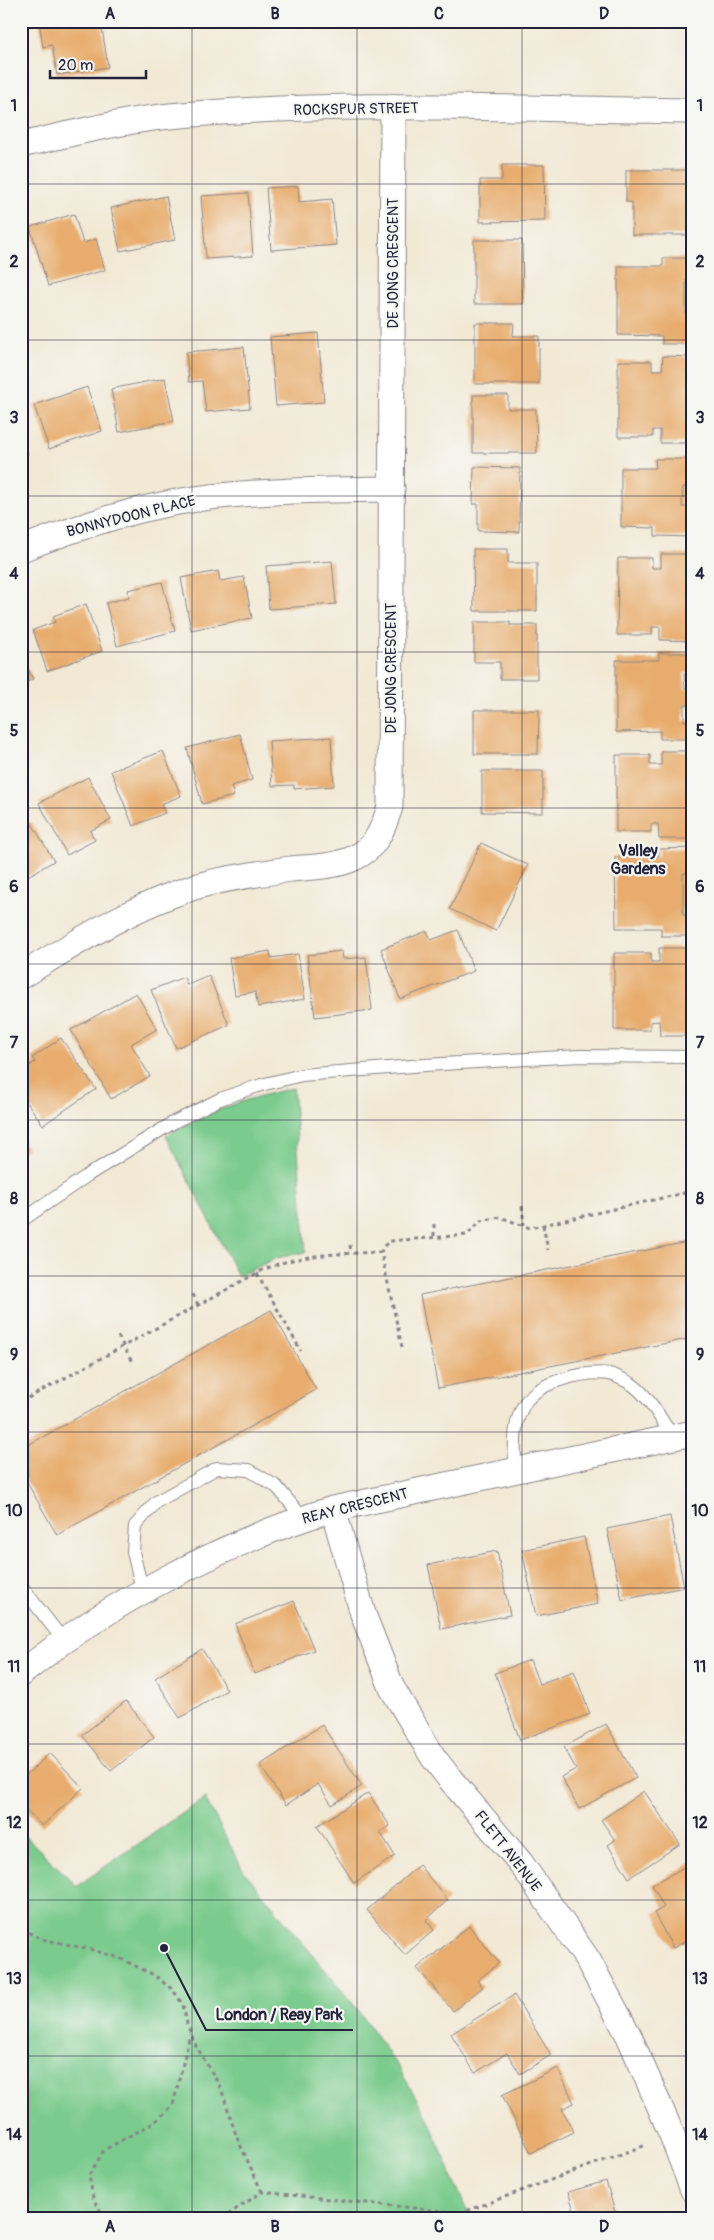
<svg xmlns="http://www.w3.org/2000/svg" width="714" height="2240" font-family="Pangolin,sans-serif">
<rect width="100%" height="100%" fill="#f6f6f2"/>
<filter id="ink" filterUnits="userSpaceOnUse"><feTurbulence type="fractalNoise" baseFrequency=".02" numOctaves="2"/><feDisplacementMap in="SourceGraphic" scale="10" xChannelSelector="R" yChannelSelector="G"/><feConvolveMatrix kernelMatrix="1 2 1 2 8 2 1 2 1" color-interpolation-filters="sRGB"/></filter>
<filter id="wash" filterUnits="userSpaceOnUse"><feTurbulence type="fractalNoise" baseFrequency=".0096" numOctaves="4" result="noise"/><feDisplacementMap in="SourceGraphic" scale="20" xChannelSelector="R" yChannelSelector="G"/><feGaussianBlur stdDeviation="1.12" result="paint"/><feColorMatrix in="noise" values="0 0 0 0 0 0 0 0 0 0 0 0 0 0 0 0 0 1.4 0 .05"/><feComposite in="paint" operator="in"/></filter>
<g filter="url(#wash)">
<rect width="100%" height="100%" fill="#f2e9d5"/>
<!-- green -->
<g fill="#7acb8d" stroke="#4e7664">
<path d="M293,1088L306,1252L277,1258L238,1276L166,1136C206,1112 247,1098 293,1088Z"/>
<path d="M205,1798L243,1870L358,2010L397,2065L428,2118L470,2219H21V1832L77,1886Z"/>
</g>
<g id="blocks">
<!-- building -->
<g fill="#e8ad6e">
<path d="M39,21H101L108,67L57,75L52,45L43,47Z"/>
<path d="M502,165H544L545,221L480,222V180H502Z"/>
<path d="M626,170H693V235H632V202H626Z"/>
<path d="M298,186L299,202L332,199L336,245L271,250L266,188Z"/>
<path d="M248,193L253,256L206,259L201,196Z"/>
<path d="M166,196L175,240L120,251L111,208Z"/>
<path d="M74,214L83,243L96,239L105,270L48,286L30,227Z"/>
<path d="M474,240H522L523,304H474Z"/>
<path d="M663,258H693V280H686V321L693,322V344H662V336L618,335V266H663Z"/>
<path d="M475,323H514L513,336H539V384H475Z"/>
<path d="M318,333L324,402L276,406L270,337Z"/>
<path d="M244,347L250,408L206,412L202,381L189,382L186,352Z"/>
<path d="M663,356L693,357V443H660V430H653V437H618V361H652V370H662Z"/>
<path d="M165,378L174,421L119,432L111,389Z"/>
<path d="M87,387L102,431L49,449L34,405Z"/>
<path d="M473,395H508V409H536L537,453H473Z"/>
<path d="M21,437L28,454L21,457Z"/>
<path d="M655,459H693V487H683L682,507H693V537L655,536V528L621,527V468H656Z"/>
<path d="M474,467L520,468L519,532L478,531V504H473Z"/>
<path d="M473,549H508V563H537V611H474Z"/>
<path d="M661,554H693L690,597L693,641L660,640V627H652V635H617L618,558H652V568H661Z"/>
<path d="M332,561L336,604L269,609L266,566Z"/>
<path d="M218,571L220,581L244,577L252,618L191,630L181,578Z"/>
<path d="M162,582L175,631L117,646L106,603L129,597L128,590Z"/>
<path d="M86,604L102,651L47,671L33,630L55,622L53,616Z"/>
<path d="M474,622H510V625H537V679H500V662H474Z"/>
<path d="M659,653H693V673H684L685,689H693V705H684V721H693V739H660V731L616,732V660H659Z"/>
<path d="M21,656L33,679L21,685Z"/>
<path d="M474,710H539L538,754H474Z"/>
<path d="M240,734L252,780L231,786L234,796L202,804L187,748Z"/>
<path d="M331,737L334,786L294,789V785L272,786L269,741Z"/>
<path d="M163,751L181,796L161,804L165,813L133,826L111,771Z"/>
<path d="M661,751H693V839H659L658,824H651V832H616V755H650V765H661Z"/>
<path d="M482,771H543V813L482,812Z"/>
<path d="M88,777L111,820L90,831L95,840L67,855L39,803Z"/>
<path d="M31,822L54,861L21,880V828Z"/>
<path d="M481,843L528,865L496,931L450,909Z"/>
<path d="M693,848V873H683V915H693V936H661V928H616L615,857L659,856V849Z"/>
<path d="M458,930L474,971L400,999L381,949L427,931L431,940Z"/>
<path d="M659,948H693V1036H660L659,1021L650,1022V1030H614V953H651V962H659Z"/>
<path d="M270,951L271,958L298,954L305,999L258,1007L255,992L235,995L229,958Z"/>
<path d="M342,951L343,959L366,957L372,1010L315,1017L307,955Z"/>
<path d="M209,976L229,1025L176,1048L151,990L184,977L187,985Z"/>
<path d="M136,993L157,1029L131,1044L150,1076L111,1099L71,1030Z"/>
<path d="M61,1038L96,1089L43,1125L21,1094V1072L35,1062L32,1058Z"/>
<path d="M21,1135L28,1150L21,1152Z"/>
<path d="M693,1241V1338L438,1388L420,1295Z"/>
<path d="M271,1310L316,1390L57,1535L21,1472V1449Z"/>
<path d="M670,1516L684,1587L622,1600L607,1529Z"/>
<path d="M584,1537L598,1604L536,1616L522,1550Z"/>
<path d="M497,1551L510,1615L441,1629L428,1565Z"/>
<path d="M294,1601L314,1650L255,1674L235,1624Z"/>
<path d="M202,1649L227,1690L180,1718L155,1678Z"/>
<path d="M530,1660L539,1684L574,1671L590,1714L520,1740L495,1673Z"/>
<path d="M126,1701L154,1737L111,1771L82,1735Z"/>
<path d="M606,1724L636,1778L579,1809L561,1777L576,1769L564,1747Z"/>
<path d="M322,1725L362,1786L332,1805L318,1784L286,1805L260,1765Z"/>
<path d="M50,1753L83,1788L42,1826L21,1804V1780Z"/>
<path d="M644,1791L680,1844L629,1878L608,1845L615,1840L601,1820Z"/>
<path d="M368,1793L390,1826L380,1832L395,1856L354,1883L317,1826Z"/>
<path d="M693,1862V1937L673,1948L654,1913L664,1907L652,1885Z"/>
<path d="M419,1865L448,1900L426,1920L434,1930L405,1955L367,1910Z"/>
<path d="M469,1926L499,1963L477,1981L483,1987L453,2011L417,1968Z"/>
<path d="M514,1995L551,2055L520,2074L507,2053L475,2073L451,2034Z"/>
<path d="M558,2068L574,2103L562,2109L574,2132L531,2153L502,2095Z"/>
<path d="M606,2181L617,2219H577L568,2192Z"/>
</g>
</g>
</g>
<g filter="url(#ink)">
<use href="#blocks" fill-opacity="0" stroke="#8a8688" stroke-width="1"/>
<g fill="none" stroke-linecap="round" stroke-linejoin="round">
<defs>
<g id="service">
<path d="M21,1221L88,1175L174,1122L220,1099L261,1085L302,1075L425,1065L580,1056L693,1057"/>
<path d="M515,1470C515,1447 512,1423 525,1403C539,1381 585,1371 609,1374C615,1375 624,1380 630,1383C649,1395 661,1420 673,1437"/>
<path d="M21,1586L64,1641"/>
<path d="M143,1593L133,1552L135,1526L156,1502L217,1468L249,1470L277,1487L303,1518"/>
</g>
<g id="minor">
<path d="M21,145C70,134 120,121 170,116C343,100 520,109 693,111"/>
<path d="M21,549C77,527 137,507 196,499C261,490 327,490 392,489"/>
<path d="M21,976C79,941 139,902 205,884C233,877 262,873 291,869C312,867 335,867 354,858C376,848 383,829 390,807L393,107"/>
<path d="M333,1509L363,1614L392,1688L433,1757L450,1779L520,1862L588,1960L629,2036L672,2135L693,2190"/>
<path d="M21,1674C105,1604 229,1540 333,1509L693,1433"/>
</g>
</defs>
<!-- service casing -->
<use href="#service" stroke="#8a8688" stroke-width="14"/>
<!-- minor casing -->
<use href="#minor" stroke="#8a8688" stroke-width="27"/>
<!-- path -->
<g stroke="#8a8688" stroke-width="3" stroke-dasharray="4 4" stroke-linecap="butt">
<path d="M522,1206L524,1225"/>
<path d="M434,1224V1239"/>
<path d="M543,1225L548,1250"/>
<path d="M350,1245L351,1253"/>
<path d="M257,1273L301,1351"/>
<path d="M193,1294L198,1305"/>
<path d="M118,1336L133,1364"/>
<path d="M402,1347L381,1252L384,1246L390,1241L467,1235L481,1221L500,1217L530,1228L693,1191"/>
<path d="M21,1402L257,1273C295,1253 339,1254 381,1252"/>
<path d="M21,1498L24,1503"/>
<path d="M21,1929L42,1939L93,1950L119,1958L154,1975L173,1990L183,2005L187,2024L195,2044L221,2088L237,2138L262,2192"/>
<path d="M105,2219L93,2198L89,2175L104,2150L155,2122L173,2105L190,2034"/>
<path d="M221,2219L262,2192L461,2213L646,2145"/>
</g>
<!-- service -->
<use href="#service" stroke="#fff" stroke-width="12"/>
<!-- minor -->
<use href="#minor" stroke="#fff" stroke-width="25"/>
</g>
</g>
<!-- grid -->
<path fill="none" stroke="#22223b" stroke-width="1" stroke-opacity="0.55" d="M192,21V2219M357,21V2219M522,21V2219M21,184H693M21,340H693M21,496H693M21,652H693M21,808H693M21,964H693M21,1120H693M21,1276H693M21,1432H693M21,1588H693M21,1744H693M21,1900H693M21,2056H693"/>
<g text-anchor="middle" stroke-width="4.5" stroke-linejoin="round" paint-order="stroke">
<!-- street labels -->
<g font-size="15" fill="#22223b" stroke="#f6f6f2">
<text transform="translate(356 109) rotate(-1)" y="5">ROCKSPUR STREET</text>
<text transform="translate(393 263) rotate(-90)" y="5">DE JONG CRESCENT</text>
<text transform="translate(131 516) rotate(-14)" y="5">BONNYDOON PLACE</text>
<text transform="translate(391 668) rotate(-90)" y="5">DE JONG CRESCENT</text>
<text transform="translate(355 1506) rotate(-14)" y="5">REAY CRESCENT</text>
<text transform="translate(508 1851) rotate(52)" y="5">FLETT AVENUE</text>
</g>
<!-- neighbourhood labels -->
<g font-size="16" font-weight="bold" fill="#22223b" stroke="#f6f6f2">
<text x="638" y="856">Valley<tspan x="638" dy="18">Gardens</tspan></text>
</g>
</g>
<!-- callouts -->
<path fill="none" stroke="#22223b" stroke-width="2" d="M164 1948L206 2030H353"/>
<circle fill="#22223b" stroke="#f6f6f2" stroke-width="2" cx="164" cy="1948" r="5"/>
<g font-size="16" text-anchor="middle" font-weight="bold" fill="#22223b" stroke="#f6f6f2" stroke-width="4.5" stroke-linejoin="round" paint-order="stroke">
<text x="279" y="2020">London / Reay Park</text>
</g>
<!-- margin -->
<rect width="714" height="2240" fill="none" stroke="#f6f6f2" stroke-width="55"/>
<!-- scale -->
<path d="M50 70v8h96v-8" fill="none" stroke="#22223b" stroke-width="2.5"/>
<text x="58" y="70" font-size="15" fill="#22223b" stroke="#f6f6f2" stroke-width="4" paint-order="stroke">20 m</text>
<rect x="28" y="28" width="658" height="2184" fill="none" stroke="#22223b" stroke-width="2"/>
<g font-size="16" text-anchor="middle" font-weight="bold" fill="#22223b">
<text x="110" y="19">A</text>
<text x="275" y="19">B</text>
<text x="439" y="19">C</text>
<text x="604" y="19">D</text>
<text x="14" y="111">1</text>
<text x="700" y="111">1</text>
<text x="14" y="267">2</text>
<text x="700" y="267">2</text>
<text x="14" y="423">3</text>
<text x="700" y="423">3</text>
<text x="14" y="579">4</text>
<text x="700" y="579">4</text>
<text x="14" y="736">5</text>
<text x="700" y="736">5</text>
<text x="14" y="892">6</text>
<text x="700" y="892">6</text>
<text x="14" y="1048">7</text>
<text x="700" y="1048">7</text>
<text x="14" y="1204">8</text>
<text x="700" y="1204">8</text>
<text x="14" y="1360">9</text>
<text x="700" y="1360">9</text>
<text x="14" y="1516">10</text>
<text x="700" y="1516">10</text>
<text x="14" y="1672">11</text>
<text x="700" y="1672">11</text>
<text x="14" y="1828">12</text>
<text x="700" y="1828">12</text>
<text x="14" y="1984">13</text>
<text x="700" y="1984">13</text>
<text x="14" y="2140">14</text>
<text x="700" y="2140">14</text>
<text x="110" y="2232">A</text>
<text x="275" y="2232">B</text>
<text x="439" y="2232">C</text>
<text x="604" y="2232">D</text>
</g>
</svg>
